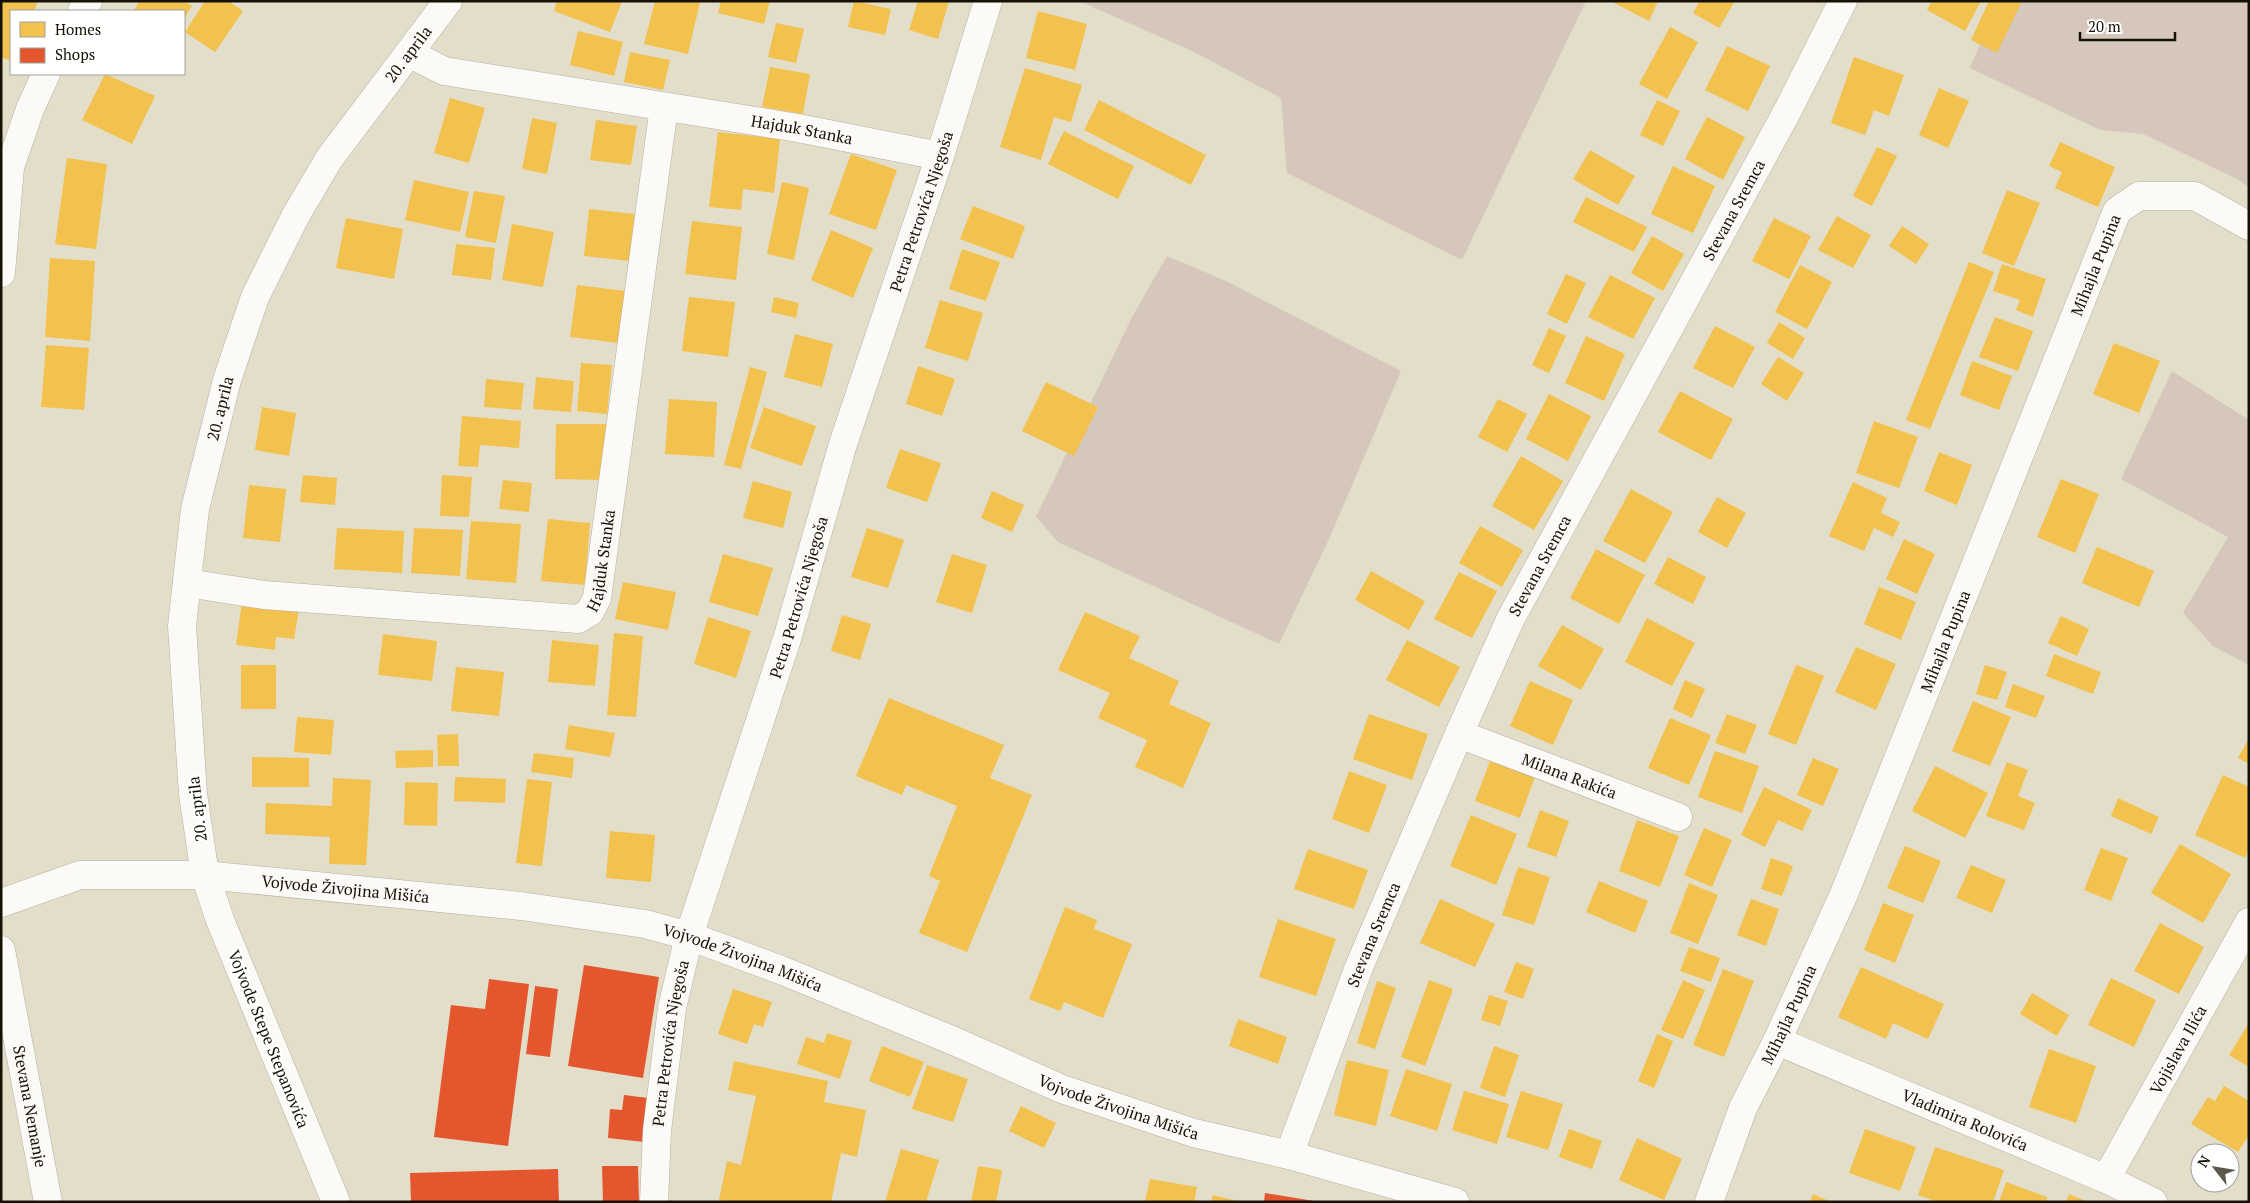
<svg xmlns="http://www.w3.org/2000/svg" width="2250" height="1203" font-family="'PT Serif',serif">
<rect width="100%" height="100%" fill="#e2deca"/>
<!-- green -->
<g fill="#d5c7bc">
<path d="M1079,1H1586L1462,260L1287,173L1281,98L1192,51Z"/>
<path d="M1999,1H2249V187L2237,179L2143,134L2100,130L1970,68Z"/>
<path d="M1167,256L1226,281L1401,371L1329,539L1279,644L1058,542L1036,517L1132,317Z"/>
<path d="M2172,371L2249,420V665L2213,646L2183,613L2228,537L2121,479Z"/>
</g>
<!-- homes -->
<g fill="#f2c14e">
<path d="M1,1H38L34,11H11V61L1,57Z"/>
<path d="M140,1H184L192,6L184,19V11H133Z"/>
<path d="M205,1H228L243,11L215,52L185,32Z"/>
<path d="M557,1H622L610,32L554,11Z"/>
<path d="M655,1L700,2L688,54L644,44Z"/>
<path d="M721,1H770L764,24L718,13Z"/>
<path d="M854,1L891,9L885,35L848,27Z"/>
<path d="M918,1H949L938,39L909,30Z"/>
<path d="M1615,1H1658L1649,21L1614,3Z"/>
<path d="M1700,1H1735L1719,28L1693,13Z"/>
<path d="M1932,1H1981L1965,31L1927,10Z"/>
<path d="M1989,1H2022L1997,53L1971,40Z"/>
<path d="M1038,11L1087,24L1075,70L1026,58Z"/>
<path d="M776,23L804,29L796,63L768,57Z"/>
<path d="M1670,27L1698,42L1667,99L1639,84Z"/>
<path d="M578,31L623,42L614,76L570,65Z"/>
<path d="M1727,46L1770,66L1748,111L1705,90Z"/>
<path d="M630,52L670,60L663,90L624,82Z"/>
<path d="M1854,57L1904,75L1889,116L1874,110L1865,135L1831,123Z"/>
<path d="M770,67L810,74L803,114L762,107Z"/>
<path d="M1025,68L1082,85L1071,122L1054,117L1041,160L1000,147Z"/>
<path d="M105,74L155,96L132,144L82,120Z"/>
<path d="M1939,88L1969,101L1948,148L1919,135Z"/>
<path d="M450,98L485,108L469,163L434,153Z"/>
<path d="M1099,100L1206,155L1191,185L1084,130Z"/>
<path d="M1657,100L1680,111L1663,146L1640,135Z"/>
<path d="M1707,117L1745,137L1723,180L1685,159Z"/>
<path d="M532,118L557,123L547,174L522,169Z"/>
<path d="M596,120L637,126L631,165L590,160Z"/>
<path d="M1064,131L1134,166L1118,199L1048,164Z"/>
<path d="M718,132L780,139L774,193L743,189L741,210L709,207Z"/>
<path d="M2060,142L2115,167L2098,207L2055,188L2062,172L2049,166Z"/>
<path d="M1877,147L1897,156L1872,206L1853,196Z"/>
<path d="M1590,150L1635,176L1618,205L1573,179Z"/>
<path d="M851,154L897,170L876,230L829,214Z"/>
<path d="M67,158L107,164L96,249L55,244Z"/>
<path d="M1673,166L1715,186L1693,233L1651,214Z"/>
<path d="M414,180L469,192L460,232L405,220Z"/>
<path d="M782,182L809,188L794,260L767,254Z"/>
<path d="M2007,190L2040,203L2014,266L1982,253Z"/>
<path d="M474,191L505,196L496,243L465,237Z"/>
<path d="M1586,197L1647,227L1634,252L1573,222Z"/>
<path d="M973,206L1025,226L1013,259L960,239Z"/>
<path d="M589,209L635,214L630,261L584,256Z"/>
<path d="M1837,216L1871,235L1853,268L1818,250Z"/>
<path d="M346,218L403,229L394,279L336,268Z"/>
<path d="M1774,218L1811,236L1789,279L1752,261Z"/>
<path d="M692,221L742,227L736,280L685,274Z"/>
<path d="M512,224L554,232L543,287L502,280Z"/>
<path d="M1902,226L1929,244L1916,264L1889,246Z"/>
<path d="M831,230L873,248L853,298L811,280Z"/>
<path d="M1652,236L1684,254L1663,291L1631,273Z"/>
<path d="M456,244L495,248L491,280L452,275Z"/>
<path d="M962,249L1000,262L986,301L949,289Z"/>
<path d="M50,258L95,261L90,341L45,337Z"/>
<path d="M1969,262L1994,272L1930,429L1906,420Z"/>
<path d="M2002,264L2046,279L2033,317L2016,310L2020,300L1993,291Z"/>
<path d="M1800,265L1832,282L1807,329L1775,312Z"/>
<path d="M1566,274L1586,283L1567,324L1547,314Z"/>
<path d="M1610,275L1655,298L1633,339L1588,317Z"/>
<path d="M577,285L625,291L619,343L570,337Z"/>
<path d="M689,297L735,302L728,357L682,351Z"/>
<path d="M774,297L799,303L796,318L771,312Z"/>
<path d="M940,300L983,313L968,361L925,348Z"/>
<path d="M1995,317L2033,331L2018,371L1979,357Z"/>
<path d="M1779,322L1805,338L1793,359L1767,343Z"/>
<path d="M1715,326L1755,347L1733,388L1693,368Z"/>
<path d="M1549,328L1566,336L1549,373L1532,365Z"/>
<path d="M795,334L833,344L822,387L784,377Z"/>
<path d="M1586,336L1625,354L1604,401L1565,383Z"/>
<path d="M2114,343L2160,361L2139,413L2093,394Z"/>
<path d="M46,345L89,348L84,410L41,407Z"/>
<path d="M1778,357L1804,373L1787,401L1761,384Z"/>
<path d="M1972,361L2012,376L1999,410L1960,395Z"/>
<path d="M581,363L612,365L607,414L577,411Z"/>
<path d="M918,366L955,379L942,416L906,404Z"/>
<path d="M750,367L767,372L741,469L724,465Z"/>
<path d="M536,377L574,381L571,412L533,409Z"/>
<path d="M486,379L524,383L521,410L484,407Z"/>
<path d="M1046,382L1098,407L1074,456L1022,431Z"/>
<path d="M1680,391L1733,419L1711,460L1658,432Z"/>
<path d="M1549,394L1591,416L1568,461L1526,439Z"/>
<path d="M669,399L717,402L714,457L665,454Z"/>
<path d="M1498,399L1527,414L1507,452L1478,437Z"/>
<path d="M262,407L296,413L289,456L255,450Z"/>
<path d="M764,407L816,426L802,466L750,448Z"/>
<path d="M462,416L521,421L519,448L480,445L478,467L458,466Z"/>
<path d="M1874,421L1918,437L1899,488L1856,473Z"/>
<path d="M556,424H606L605,480L555,479Z"/>
<path d="M900,449L941,463L927,502L886,488Z"/>
<path d="M1939,452L1972,465L1957,505L1924,491Z"/>
<path d="M1521,456L1563,481L1534,530L1492,506Z"/>
<path d="M303,475L337,478L335,505L300,502Z"/>
<path d="M442,475L472,477L469,517L440,516Z"/>
<path d="M2061,479L2099,494L2075,553L2037,537Z"/>
<path d="M503,480L532,483L529,512L499,509Z"/>
<path d="M753,481L792,492L783,528L743,518Z"/>
<path d="M1853,482L1887,498L1881,513L1900,522L1893,537L1874,528L1864,551L1829,536Z"/>
<path d="M249,485L286,489L280,542L243,538Z"/>
<path d="M1631,489L1673,512L1645,563L1603,541Z"/>
<path d="M992,491L1024,505L1012,532L981,518Z"/>
<path d="M1717,497L1746,513L1727,548L1698,532Z"/>
<path d="M548,519L590,523L585,585L541,581Z"/>
<path d="M471,521L521,524L516,583L466,579Z"/>
<path d="M1480,526L1523,550L1502,587L1459,563Z"/>
<path d="M337,528L404,531L402,573L334,569Z"/>
<path d="M414,528L463,530L460,576L411,573Z"/>
<path d="M867,528L904,540L888,588L851,577Z"/>
<path d="M1904,539L1935,554L1917,594L1886,579Z"/>
<path d="M2097,547L2154,571L2139,607L2082,583Z"/>
<path d="M1596,549L1645,575L1619,624L1570,598Z"/>
<path d="M723,554L773,568L758,616L709,602Z"/>
<path d="M952,554L987,565L972,613L936,602Z"/>
<path d="M1668,557L1706,577L1693,604L1654,584Z"/>
<path d="M1371,571L1425,601L1409,630L1355,600Z"/>
<path d="M1459,572L1497,591L1472,638L1434,619Z"/>
<path d="M623,582L676,592L668,630L615,619Z"/>
<path d="M1879,587L1916,602L1901,640L1864,624Z"/>
<path d="M242,601L299,609L294,639L276,637L275,650L236,645Z"/>
<path d="M1085,612L1140,636L1129,658L1179,681L1169,704L1211,723L1183,788L1135,767L1147,740L1098,718L1110,693L1058,670Z"/>
<path d="M842,615L871,624L860,660L831,651Z"/>
<path d="M2061,616L2089,629L2077,656L2048,643Z"/>
<path d="M708,617L751,631L736,678L694,664Z"/>
<path d="M1647,618L1695,643L1672,686L1625,662Z"/>
<path d="M1562,625L1604,649L1581,690L1538,666Z"/>
<path d="M614,633L643,636L636,717L607,715Z"/>
<path d="M383,634L437,641L432,681L378,675Z"/>
<path d="M552,640L599,645L595,686L548,682Z"/>
<path d="M1407,640L1460,667L1439,707L1386,680Z"/>
<path d="M1856,647L1896,664L1876,710L1835,692Z"/>
<path d="M2054,654L2101,672L2093,694L2046,676Z"/>
<rect x="241" y="665" width="35" height="44"/>
<path d="M1796,665L1824,676L1796,745L1768,734Z"/>
<path d="M1985,665L2007,672L1997,700L1976,694Z"/>
<path d="M456,667L504,672L499,716L451,711Z"/>
<path d="M1685,680L1705,689L1692,718L1673,709Z"/>
<path d="M1530,681L1573,700L1553,745L1510,726Z"/>
<path d="M2013,684L2045,696L2036,718L2005,707Z"/>
<path d="M889,698L1004,745L990,778L1032,795L967,952L919,933L940,881L929,876L957,806L906,785L902,795L856,776Z"/>
<path d="M1973,701L2011,717L1990,766L1952,751Z"/>
<path d="M1369,714L1428,734L1412,780L1353,759Z"/>
<path d="M1727,714L1757,725L1745,754L1715,743Z"/>
<path d="M297,717L334,720L331,755L294,752Z"/>
<path d="M1670,718L1711,735L1689,785L1648,768Z"/>
<path d="M569,725L615,733L610,757L565,749Z"/>
<path d="M458,734L459,766H438L437,735Z"/>
<path d="M2249,738V764L2238,758Z"/>
<path d="M433,750V767L396,768L395,751Z"/>
<path d="M1715,751L1759,766L1742,813L1698,797Z"/>
<path d="M534,753L574,758L572,778L531,772Z"/>
<path d="M252,757L309,758V787H252Z"/>
<path d="M1491,758L1536,774L1520,818L1475,801Z"/>
<path d="M1813,758L1839,769L1823,806L1797,795Z"/>
<path d="M2007,762L2028,770L2018,796L2035,803L2024,830L1986,816Z"/>
<path d="M1935,766L1988,793L1965,838L1912,811Z"/>
<path d="M1349,771L1387,785L1369,833L1332,819Z"/>
<path d="M2223,775L2249,787V849L2245,858L2195,835Z"/>
<path d="M455,777L506,779L505,803L454,801Z"/>
<path d="M333,778L371,780L366,865L329,864L330,837L265,834L266,803L332,806Z"/>
<path d="M527,779L552,782L542,866L516,863Z"/>
<path d="M405,782L438,783L437,826L404,825Z"/>
<path d="M1764,787L1812,810L1802,831L1778,820L1765,847L1741,835Z"/>
<path d="M2118,798L2159,817L2151,834L2111,816Z"/>
<path d="M1540,810L1569,821L1556,857L1527,847Z"/>
<path d="M1471,815L1517,834L1496,885L1450,866Z"/>
<path d="M1637,820L1679,836L1660,887L1619,871Z"/>
<path d="M1704,828L1732,840L1712,887L1684,875Z"/>
<path d="M610,831L655,835L651,882L606,878Z"/>
<path d="M2180,844L2231,874L2203,923L2151,893Z"/>
<path d="M1905,846L1941,861L1923,903L1887,888Z"/>
<path d="M2101,848L2128,858L2111,901L2084,890Z"/>
<path d="M1308,849L1368,870L1354,909L1294,889Z"/>
<path d="M1771,858L1793,866L1782,896L1761,889Z"/>
<path d="M1971,865L2006,880L1992,913L1956,898Z"/>
<path d="M1518,867L1550,877L1534,925L1502,915Z"/>
<path d="M1599,881L1648,901L1635,933L1586,912Z"/>
<path d="M1689,883L1718,895L1698,944L1670,933Z"/>
<path d="M1440,899L1495,924L1475,967L1420,943Z"/>
<path d="M1751,899L1779,909L1766,946L1737,935Z"/>
<path d="M1883,903L1914,915L1895,963L1864,950Z"/>
<path d="M1065,907L1097,920L1094,929L1132,944L1103,1018L1064,1002L1060,1011L1029,999Z"/>
<path d="M1278,919L1336,939L1316,996L1259,977Z"/>
<path d="M2160,923L2204,947L2179,994L2134,971Z"/>
<path d="M1689,947L1720,958L1711,982L1680,971Z"/>
<path d="M1516,962L1534,969L1523,999L1504,992Z"/>
<path d="M1861,967L1944,1004L1928,1039L1893,1023L1886,1039L1838,1017Z"/>
<path d="M1723,969L1754,981L1724,1057L1693,1045Z"/>
<path d="M2111,978L2156,1000L2134,1047L2088,1025Z"/>
<path d="M1429,980L1453,989L1425,1066L1401,1057Z"/>
<path d="M1683,980L1705,990L1683,1039L1661,1030Z"/>
<path d="M1377,981L1396,988L1375,1049L1357,1043Z"/>
<path d="M733,989L772,1002L763,1027L754,1024L747,1044L718,1034Z"/>
<path d="M2032,993L2069,1015L2057,1036L2020,1014Z"/>
<path d="M1489,995L1508,1001L1500,1026L1481,1020Z"/>
<path d="M1238,1019L1287,1037L1278,1064L1229,1046Z"/>
<path d="M2249,1023V1067L2229,1055Z"/>
<path d="M827,1033L852,1041L840,1079L797,1064L806,1037L824,1043Z"/>
<path d="M1657,1034L1673,1041L1654,1088L1638,1081Z"/>
<path d="M882,1046L924,1062L910,1097L869,1081Z"/>
<path d="M1494,1046L1519,1055L1505,1097L1480,1088Z"/>
<path d="M2049,1049L2096,1066L2076,1123L2029,1107Z"/>
<path d="M1347,1060L1389,1070L1376,1126L1334,1115Z"/>
<path d="M734,1061L828,1081L824,1102L866,1110L857,1157L841,1153L831,1202H729L719,1200L727,1161L741,1165L756,1096L728,1090Z"/>
<path d="M927,1065L968,1079L953,1122L912,1109Z"/>
<path d="M1406,1069L1452,1084L1437,1131L1390,1116Z"/>
<path d="M2224,1086L2249,1101V1135L2238,1152L2191,1124L2208,1097L2215,1101Z"/>
<path d="M1464,1091L1509,1104L1497,1144L1452,1130Z"/>
<path d="M1521,1091L1563,1104L1548,1150L1506,1137Z"/>
<path d="M1021,1106L1056,1123L1044,1148L1009,1131Z"/>
<path d="M1569,1129L1602,1141L1592,1169L1559,1157Z"/>
<path d="M1865,1129L1916,1147L1900,1191L1849,1173Z"/>
<path d="M1637,1138L1682,1159L1664,1200L1619,1180Z"/>
<path d="M1935,1147L2004,1170L1993,1202H1938L1918,1195Z"/>
<path d="M901,1149L939,1160L926,1202H885Z"/>
<path d="M978,1166L1002,1170L996,1202H971Z"/>
<path d="M1150,1179L1197,1187L1194,1202H1145Z"/>
<path d="M2006,1182L2047,1197L2046,1202H1999Z"/>
<path d="M1813,1194L1831,1202H1810Z"/>
<path d="M2069,1194L2088,1202H2066Z"/>
<path d="M1213,1195L1237,1201V1202H1211Z"/>
</g>
<!-- shops -->
<g fill="#e4572e">
<path d="M584,965L659,977L643,1078L568,1066Z"/>
<path d="M489,979L529,984L508,1146L434,1137L451,1005L485,1009Z"/>
<path d="M535,986L558,989L550,1057L526,1054Z"/>
<path d="M624,1095L648,1098L644,1142L608,1138L610,1109L622,1110Z"/>
<path d="M602,1166H638L639,1202H603Z"/>
<path d="M558,1169L559,1202H411L410,1173Z"/>
<path d="M1265,1193L1314,1201V1202H1264Z"/>
</g>
<g fill="none" stroke-linecap="round" stroke-linejoin="round">
<defs>
<g id="minor">
<path d="M82,11L88,1"/>
<path id="s1" d="M409,53L444,71L798,128L940,156"/>
<path d="M1,273L10,167L30,109L46,74"/>
<path id="s2" d="M187,583L264,595L578,619L590,612L597,598L664,107"/>
<path id="s3" d="M1459,734L1678,817"/>
<path id="s4" d="M1,950L48,1202"/>
<path id="s5" d="M1777,1041L2106,1179L2153,1202"/>
<path id="s6" d="M1289,1155L1359,967L1459,734L1511,618L1788,110L1843,1"/>
<path id="s7" d="M2106,1179L2249,922"/>
<path id="s8" d="M336,1202L220,920L205,875L193,794L182,626L195,509L227,380L255,297L296,215L329,159L448,1"/>
<path id="s9" d="M654,1202L657,1131L672,1008L689,936L787,639L843,444L940,156L988,1"/>
<path id="s10" d="M1709,1202L1743,1108L1777,1041L1844,894L2117,211L2139,196H2195L2249,226"/>
</g>
<g id="tertiary">
<path id="s11" d="M1,903L80,875H205L521,906L645,924L689,936L781,970L954,1041L1062,1089L1194,1133L1289,1155L1455,1202"/>
</g>
</defs>
<!-- minor casing -->
<use href="#minor" stroke="#b3b0a1" stroke-width="29"/>
<!-- tertiary casing -->
<use href="#tertiary" stroke="#b3b0a1" stroke-width="29"/>
<!-- minor -->
<use href="#minor" stroke="#fbfaf7" stroke-width="28"/>
<!-- tertiary -->
<use href="#tertiary" stroke="#fbfaf7" stroke-width="28"/>
</g>
<g text-anchor="middle" stroke-width="5" stroke-linejoin="round" paint-order="stroke">
<!-- street labels -->
<g font-size="16" fill="#151205" stroke="#fff">
<text dy="6" stroke="none"><textPath href="#s8" startOffset="1229">20. aprila</textPath></text>
<text dy="6" stroke="none"><textPath href="#s1" startOffset="402">Hajduk Stanka</textPath></text>
<text dy="6" stroke="none"><textPath href="#s6" startOffset="1046">Stevana Sremca</textPath></text>
<text dy="6" stroke="none"><textPath href="#s9" startOffset="1030">Petra Petrovića Njegoša</textPath></text>
<text dy="6" stroke="none"><textPath href="#s10" startOffset="1014">Mihajla Pupina</textPath></text>
<text dy="6" stroke="none"><textPath href="#s8" startOffset="824">20. aprila</textPath></text>
<text dy="6" stroke="none"><textPath href="#s2" startOffset="460">Hajduk Stanka</textPath></text>
<text dy="6" stroke="none"><textPath href="#s6" startOffset="641">Stevana Sremca</textPath></text>
<text dy="6" stroke="none"><textPath href="#s9" startOffset="625">Petra Petrovića Njegoša</textPath></text>
<text dy="6" stroke="none"><textPath href="#s10" startOffset="609">Mihajla Pupina</textPath></text>
<text dy="6" stroke="none"><textPath href="#s3" startOffset="118">Milana Rakića</textPath></text>
<text transform="translate(197 809) rotate(-97)" y="6">20. aprila</text>
<text dy="6" stroke="none"><textPath href="#s11" startOffset="350">Vojvode Živojina Mišića</textPath></text>
<text dy="6" stroke="none"><textPath href="#s6" startOffset="236">Stevana Sremca</textPath></text>
<text dy="6" stroke="none"><textPath href="#s11" startOffset="755">Vojvode Živojina Mišića</textPath></text>
<text dy="6" stroke="none"><textPath href="#s10" startOffset="204">Mihajla Pupina</textPath></text>
<text transform="translate(269 1039) rotate(68)" y="6">Vojvode Stepe Stepanovića</text>
<text dy="6" stroke="none"><textPath href="#s9" startOffset="160">Petra Petrovića Njegoša</textPath></text>
<text dy="6" stroke="none"><textPath href="#s7" startOffset="148">Vojislava Ilića</textPath></text>
<text dy="6" stroke="none"><textPath href="#s11" startOffset="1160">Vojvode Živojina Mišića</textPath></text>
<text dy="6" stroke="none"><textPath href="#s4" startOffset="159">Stevana Nemanje</textPath></text>
<text dy="6" stroke="none"><textPath href="#s5" startOffset="204">Vladimira Rolovića</textPath></text>
</g>
</g>
<!-- border -->
<rect width="2250" height="1203" fill="none" stroke="#151205" stroke-width="5"/>
<!-- legend -->
<rect x="10" y="10" width="175" height="65" fill="#ffffff" stroke="#a1a09b"/>
<rect x="20" y="22" width="25" height="15" fill="#f2c14e" stroke="#a1a09b"/>
<text x="55" y="35" font-size="15" fill="#151205">Homes</text>
<rect x="20" y="48" width="25" height="15" fill="#e4572e" stroke="#a1a09b"/>
<text x="55" y="60" font-size="15" fill="#151205">Shops</text>
<!-- north arrow -->
<g transform="translate(2215 1168) rotate(301)"><circle r="24" fill="#ffffff" stroke="#a1a09b"/>
<path d="M0-4L9 19L0 12L-9 19Z" fill="#5d594a"/>
<text y="-8" font-size="14" font-weight="bold" text-anchor="middle" fill="#151205">N</text>
</g>
<!-- scale -->
<path d="M2080 32v8h95v-8" fill="none" stroke="#151205" stroke-width="2.5"/>
<text x="2088" y="32" font-size="15" fill="#151205" stroke="#ffffff" stroke-width="4" paint-order="stroke">20 m</text>
</svg>
